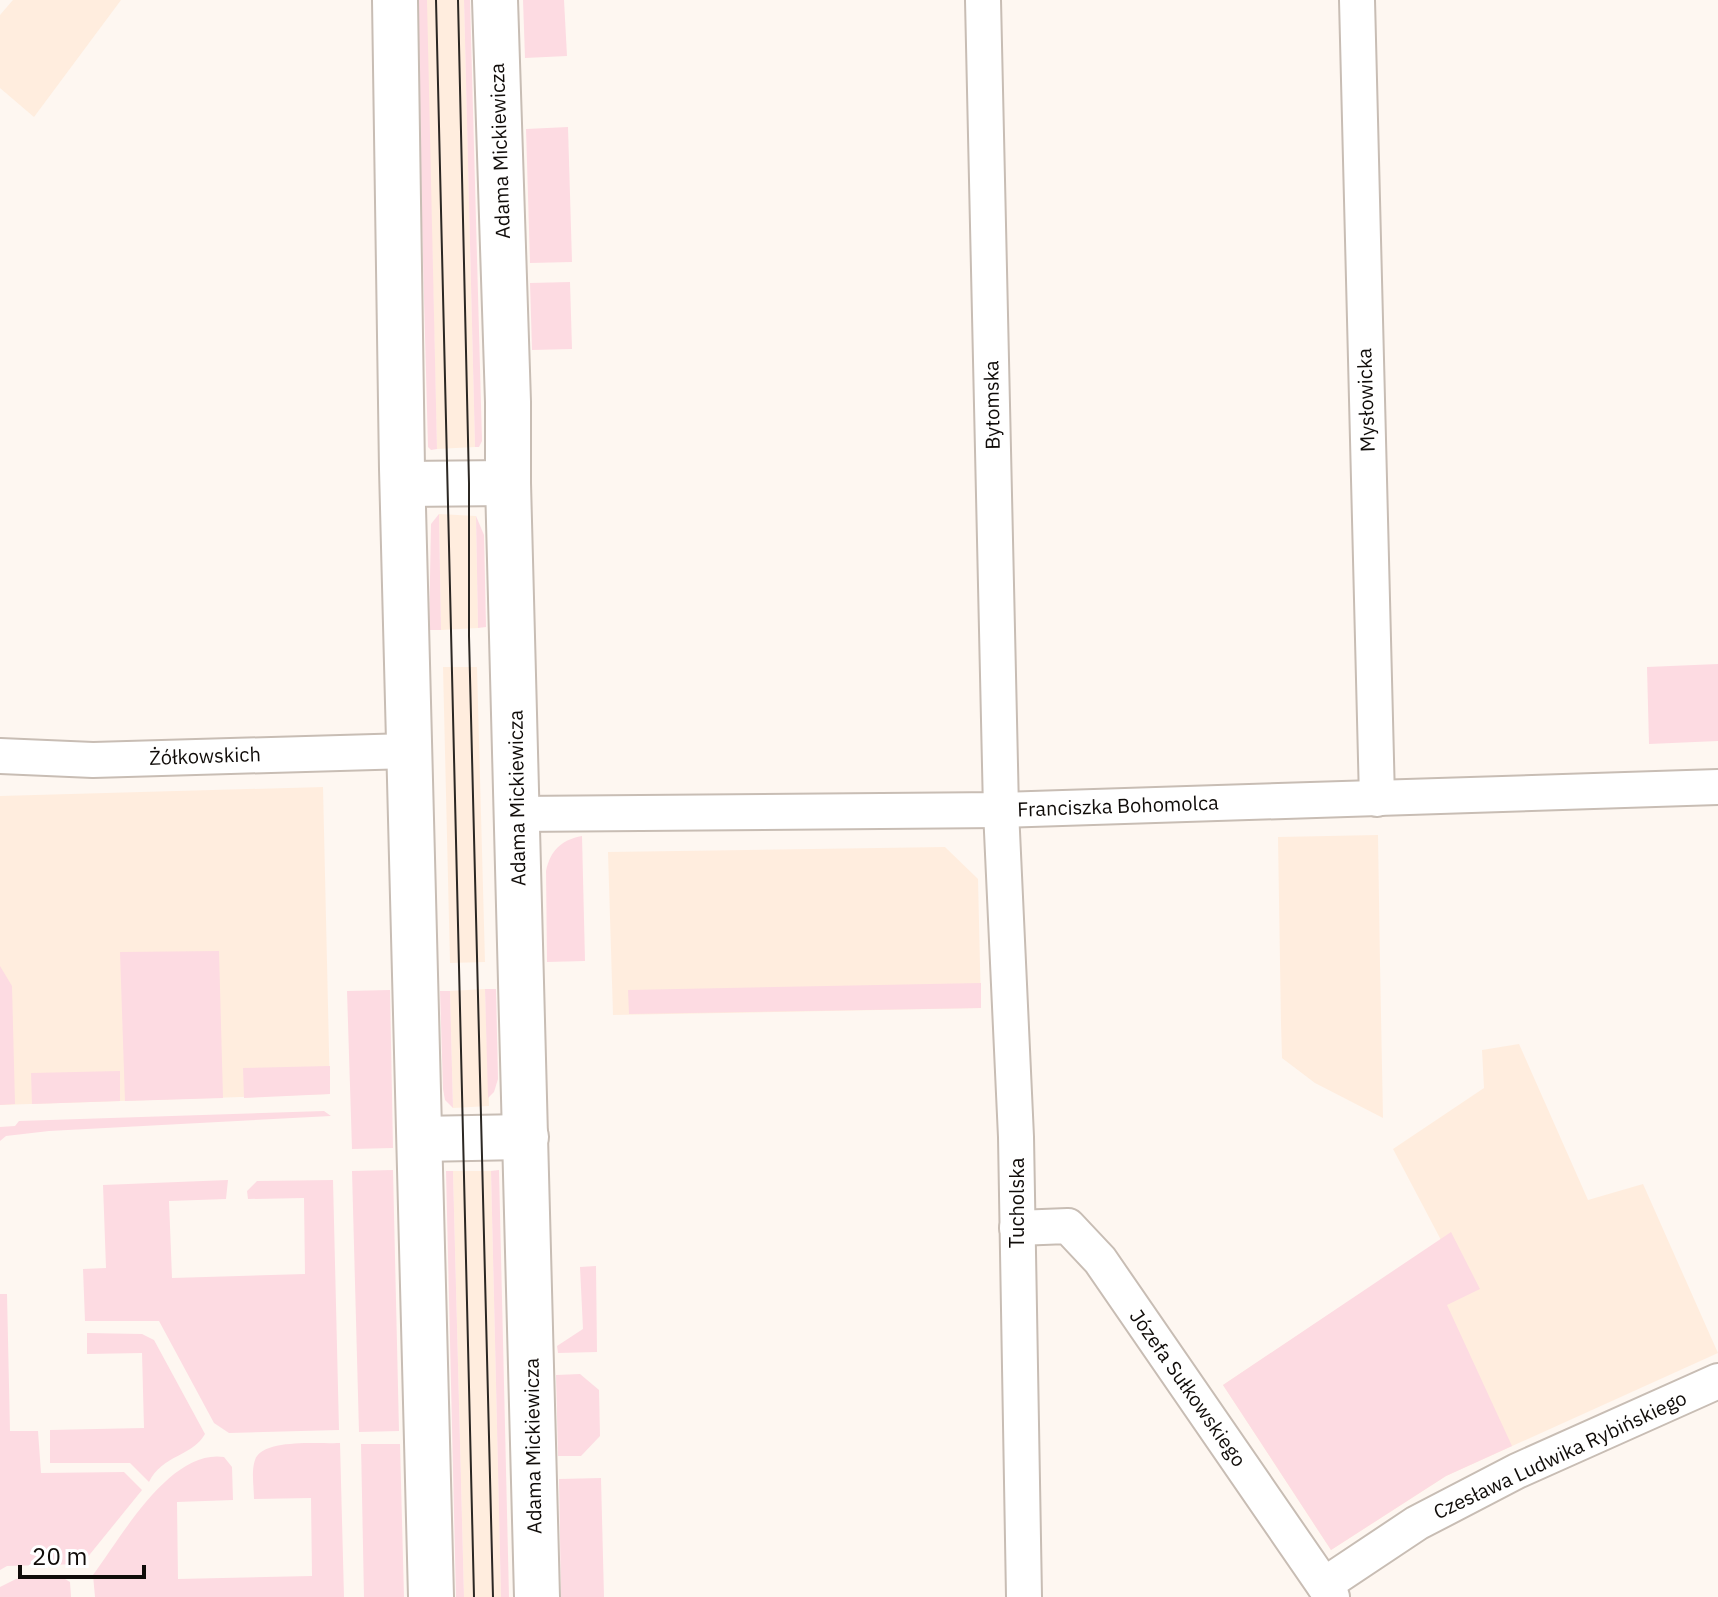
<svg xmlns="http://www.w3.org/2000/svg" width="1718" height="1597" font-family="'IBM Plex Sans',sans-serif">
<rect width="100%" height="100%" fill="#fef7f1"/>
<!-- built -->
<g fill="#ffedde">
<path d="M13,0H121L34,117L0,88V15Z"/>
<path d="M426,0H464L475,447L437,449Z"/>
<path d="M439,514L476,516L478,628L441,630Z"/>
<path d="M443,667H477L485,962L450,963Z"/>
<path d="M323,787L330,1094L0,1105V796Z"/>
<path d="M1378,835L1380,964L1383,1118L1315,1083L1282,1058L1281,1024L1278,837Z"/>
<path d="M945,847L978,879L981,1008L613,1015L608,852Z"/>
<path d="M485,989L489,1106L453,1108L450,991Z"/>
<path d="M1519,1044L1588,1200L1643,1184L1718,1353L1446,1476L1331,1550L1223,1385L1441,1240L1393,1149L1484,1088L1482,1050Z"/>
<path d="M453,1171H491L501,1597H464Z"/>
</g>
<!-- green -->
<g fill="#fddbe2">
<path d="M416,0H427L437,449L431,450L428,447Z"/>
<path d="M464,0H470L482,441L479,447H475Z"/>
<path d="M523,0H564L567,56L525,58Z"/>
<path d="M568,127L572,262L530,263L526,129Z"/>
<path d="M570,282L572,349L532,350L530,283Z"/>
<path d="M439,514L441,630H429L431,524Z"/>
<path d="M476,516L484,535L486,627L478,628Z"/>
<path d="M1718,664V741L1649,744L1647,667Z"/>
<path d="M582,836L585,961L547,962L546,871C550,851 561,840 582,836Z"/>
<path d="M219,951L223,1098L125,1101L120,952Z"/>
<path d="M0,966L12,986L15,1104L0,1105Z"/>
<path d="M981,983V1008L629,1014L628,990Z"/>
<path d="M485,989H496L498,1079L494,1092L488,1098Z"/>
<path d="M390,990L393,1148L352,1149L347,991Z"/>
<path d="M440,991H450L453,1108L445,1100L443,1089Z"/>
<path d="M330,1066V1094L244,1098L243,1068Z"/>
<path d="M120,1071V1101L32,1104L31,1073Z"/>
<path d="M324,1111L331,1116L49,1131L6,1136L0,1141V1127L15,1126L19,1121Z"/>
<path d="M393,1170L399,1431L359,1432L352,1171Z"/>
<path d="M499,1170L509,1597H501L491,1171Z"/>
<path d="M446,1171H453L464,1597H456Z"/>
<path d="M228,1180L226,1199L169,1201L172,1278L305,1274L304,1198L248,1199L247,1191L257,1181L333,1180L339,1430L229,1433L214,1423L159,1321H85L83,1269L106,1268L103,1185Z"/>
<path d="M1451,1232L1480,1289L1447,1305L1512,1446L1446,1476L1331,1550L1223,1385Z"/>
<path d="M596,1266L597,1352L558,1353L557,1346L583,1329L580,1267Z"/>
<path d="M0,1294H7L10,1431H38L41,1473L124,1472L142,1490L82,1564L7,1566L0,1570Z"/>
<path d="M87,1333L142,1334L154,1340L205,1434C193,1456 162,1455 149,1482L130,1463H50V1430L144,1428L142,1353L87,1354Z"/>
<path d="M580,1374L599,1390L600,1436L581,1456H558L556,1375Z"/>
<path d="M340,1443L344,1597H95L93,1575C122,1536 170,1449 224,1457L232,1467L233,1500L177,1502L178,1579L312,1576L311,1498L254,1499C254,1487 251,1471 255,1460C262,1438 320,1444 340,1443Z"/>
<path d="M361,1444H400L404,1597H364Z"/>
<path d="M601,1478L604,1597H561L559,1479Z"/>
<path d="M60,1576L70,1582L71,1597H0V1587L16,1579Z"/>
</g>
<g fill="none" stroke-linecap="round" stroke-linejoin="round">
<defs>
<g id="street">
<path d="M983,0L1001,810L1016,1137L1024,1597"/>
<path d="M1357,0L1377,799"/>
<path d="M0,756L93,760L409,751"/>
<path d="M517,814L1001,810L1718,787"/>
<path d="M1017,1228L1068,1226L1100,1260L1332,1597"/>
<path d="M1324,1585L1417,1523L1517,1471L1718,1381"/>
</g>
<g id="secondary">
<path d="M395,0L402,469L431,1597"/>
<path d="M495,0L508,402V483L537,1597"/>
<path d="M403,484L508,483"/>
<path d="M420,1139L526,1137"/>
</g>
</defs>
<!-- street casing -->
<use href="#street" stroke="#c8bdb4" stroke-width="38"/>
<!-- secondary casing -->
<use href="#secondary" stroke="#c8bdb4" stroke-width="48"/>
<!-- street -->
<use href="#street" stroke="#fff" stroke-width="34"/>
<!-- secondary -->
<use href="#secondary" stroke="#fff" stroke-width="44"/>
<!-- tram -->
<g stroke="#2b2723" stroke-width="2">
<path d="M436,0L474,1597"/>
<path d="M458,0L469,483V636L493,1597"/>
</g>
</g>
<g text-anchor="middle" stroke-width="6" stroke-linejoin="round" paint-order="stroke">
<!-- street labels -->
<g font-size="20" fill="#100c09" stroke="#fff">
<text transform="translate(500 151) rotate(-92)" y="7">Adama Mickiewicza</text>
<text transform="translate(1366 400) rotate(-92)" y="7">Mysłowicka</text>
<text transform="translate(992 405) rotate(-91)" y="7">Bytomska</text>
<text transform="translate(205 756) rotate(-2)" y="7">Żółkowskich</text>
<text transform="translate(517 798) rotate(-91)" y="7">Adama Mickiewicza</text>
<text transform="translate(1118 806) rotate(-2)" y="7">Franciszka Bohomolca</text>
<text transform="translate(1017 1203) rotate(-90)" y="7">Tucholska</text>
<text transform="translate(1188 1388) rotate(55)" y="7">Józefa Sułkowskiego</text>
<text transform="translate(533 1446) rotate(-91)" y="7">Adama Mickiewicza</text>
<text transform="translate(1560 1455) rotate(-25)" y="7">Czesława Ludwika Rybińskiego</text>
</g>
</g>
<!-- scale -->
<path d="M20 1565v12h124v-12" fill="none" stroke="#100c09" stroke-width="4"/>
<text x="32" y="1565" font-size="24" fill="#100c09" stroke="#ffffff" stroke-width="6" paint-order="stroke">20 m</text>
</svg>
